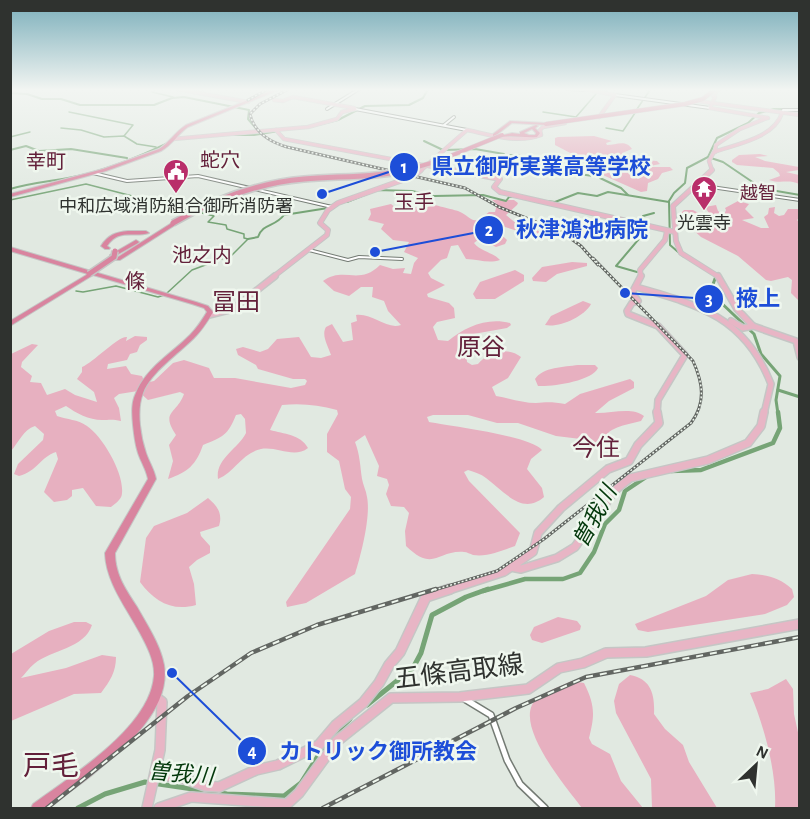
<svg xmlns="http://www.w3.org/2000/svg" width="810" height="819" font-family="'Alegreya Sans','Noto Sans JP',sans-serif">
<rect width="100%" height="100%" fill="#e1e9e1"/>
<!-- green -->
<g fill="#e7b0c0">
<path d="M594,136L612,141L606,143L607,145C616,145 626,139 632,149L622,153L628,159L657,161L660,164L645,167H670L673,170L662,173L658,179L648,183L647,191L641,192L596,172L578,157L555,145V138L558,137Z"/>
<path d="M760,154L768,156L755,157L765,161L799,167V170L786,172L799,175V184C789,179 780,184 769,180L780,176L779,173L773,168L737,165L732,162V160L739,155Z"/>
<path d="M492,200H514L518,203L517,205L506,215L517,224L534,228L541,233C522,237 507,223 488,226L487,228C493,234 501,233 507,240L505,244L496,247L479,239L474,243C481,252 493,252 500,260C488,264 478,259 466,259L458,245L451,246L447,258L441,260L428,273L431,278L445,285L427,294L428,297L449,303L454,308L455,318L437,322L433,327L438,340L448,341C465,327 487,317 510,323L511,325L507,328L468,335L458,344L466,348L467,362L472,365L478,364C488,352 508,346 521,357L508,378L492,387L496,396C509,398 523,403 536,403C547,402 554,402 565,404L580,394L630,379L634,382V388L609,401L595,413C609,414 632,406 644,416L641,421C625,425 607,427 601,443L595,444L589,440L556,436L518,423H497L468,415H433L427,417L429,422C451,426 531,436 542,450L531,459L527,469L542,488L544,497C522,516 504,491 486,478C481,474 474,472 468,470L464,472L469,481L520,533L515,546C501,551 488,557 473,555C470,554 467,552 464,552C437,550 434,573 406,546L405,531L409,513L404,507L391,506L386,494L389,485L387,479L377,476L379,466L365,435L355,442C360,455 360,465 362,479C363,485 366,490 367,497C371,516 361,555 355,574L306,603L287,607L286,602L350,509L351,497L345,489L339,461L327,452V434L338,414L337,410C318,405 302,403 282,405L270,430C284,434 300,434 308,448C294,459 277,446 261,449C242,453 235,472 218,479C215,459 238,449 246,433L245,419L241,414L236,415C228,435 223,437 203,445C196,465 188,472 168,479L173,461L169,445L176,435C160,411 177,414 184,394L180,392L148,400L138,391L119,394L114,398L119,408L121,421C113,419 109,420 102,420C89,420 76,413 66,406L55,411L57,416C68,420 77,419 87,426C103,437 124,473 122,493C122,499 116,503 111,507L96,506L83,488L72,490V496L67,500L54,502L44,492L58,459L56,452C40,457 38,471 19,476L14,474L18,464L43,440L44,434L35,426C23,430 19,442 11,451V354L32,344L38,345L22,362L21,367L32,376L30,382L41,383L47,395L65,389L75,395L97,402L94,392L77,379L82,372V367C94,362 118,336 127,337L126,341L135,336L147,337V340L140,345L137,352L130,354L127,360L108,364L107,369L126,366L131,374L142,376L145,383L154,381L173,363L184,360L209,368L214,378H235L291,388L305,385L307,381L305,379H293L258,369L256,365L238,355L236,349L243,347L260,352L268,349L277,339L299,337L311,357L321,358L331,355C328,346 321,335 326,327L332,324L343,342L353,340L351,323L357,321L356,315C373,313 386,330 401,325L388,311L384,301L372,297L373,287H361L349,296L334,291L323,281C344,266 359,286 380,265L393,269L405,268L403,273L411,274L414,263L418,258L404,252L409,242L393,240L381,229L384,224L368,220L371,214L370,209L391,204C398,211 404,206 413,207C416,207 419,208 422,208C427,208 430,205 435,205C438,206 455,210 458,211C473,217 471,228 489,212H495L497,204Z"/>
<path d="M738,201L749,204L745,209L754,218L742,220L761,228H769L764,217L768,214L769,208L775,207L774,213L779,216L784,215L788,209H799V218L797,220L800,223L799,301L791,293L792,280L788,277L771,281L766,280L738,256L701,237L678,216L684,210H693L715,222L705,207L716,205L718,211L724,215L726,210L725,208Z"/>
<path d="M572,262L587,263V266L557,274L546,282L533,281L532,278L542,267Z"/>
<path d="M515,270L524,275V281L495,299H476L473,294L480,282Z"/>
<path d="M583,301L591,304C584,317 559,328 545,325L551,316Z"/>
<path d="M578,365H595L598,368C592,381 552,387 538,386L535,379C543,367 564,367 578,365Z"/>
<path d="M208,498C217,506 223,513 219,526L200,532L201,536L210,546V553L197,560L189,567L194,584L196,605C172,612 154,601 140,582L146,538L154,526L187,513Z"/>
<path d="M752,574C769,575 780,578 792,589L794,597L787,605L765,614L648,632L638,630L635,624L706,596L728,580Z"/>
<path d="M558,617L577,621L581,626L580,630L542,643L532,640L530,635L534,627Z"/>
<path d="M74,622H86L92,625C84,649 52,649 34,664C29,668 25,674 21,678L66,668L102,655L116,657C116,672 110,681 101,693L74,694L11,721V654L49,631Z"/>
<path d="M630,675C651,679 655,694 654,714L665,729L683,745L689,762L717,808H652L651,779L616,713L614,701L619,684Z"/>
<path d="M786,679L793,689L794,714L799,737V808H775C777,773 764,725 750,693L768,689Z"/>
<path d="M572,681L584,683C595,705 595,715 589,738L592,744L610,754L621,781L643,808H582C568,789 507,719 539,697C549,690 561,686 572,681Z"/>
</g>
<g fill="none" stroke-linecap="round" stroke-linejoin="round">
<!-- stream -->
<g stroke="#76a476" stroke-width="1.5">
<path d="M152,92L173,97"/>
<path d="M637,109L650,90"/>
<path d="M69,112L133,125L124,136"/>
<path d="M543,112L576,117L596,94"/>
<path d="M61,128L81,130L104,137L124,136L137,144L156,147"/>
<path d="M606,128L623,131L635,113"/>
<path d="M10,137L30,132"/>
<path d="M10,200L86,184L190,211"/>
<path d="M76,291L83,292L116,286L158,297L164,295"/>
<path d="M167,293L192,270L232,255L248,239L244,238V234L227,229L226,225L208,222L214,216L198,212"/>
</g>
<!-- river-far3 -->
<g stroke="#76a476" stroke-width="2">
<path d="M245,89H251"/>
<path d="M10,93L27,94L42,99H61L80,105H154L172,98L184,97L249,110L248,119L259,132"/>
<path d="M310,127L338,120L365,106L409,105L423,98L428,89"/>
<path d="M227,135H254L279,131"/>
<path d="M424,141L443,150"/>
<path d="M10,150L26,146L39,151L71,149L127,158"/>
<path d="M445,150L475,149L504,154"/>
<path d="M510,155L521,156"/>
<path d="M523,157L542,160L536,168L593,176"/>
<path d="M708,157L717,138L748,123L759,113L774,109H800"/>
<path d="M708,157L723,162L754,183L753,187L800,195"/>
<path d="M600,178L621,188L628,195"/>
<path d="M10,189C33,182 55,181 78,176C110,169 141,156 170,142"/>
<path d="M546,201L555,202L578,193L597,196L608,192L669,202"/>
<path d="M347,202L377,190L412,191L434,196L483,195L506,201L509,197H521"/>
<path d="M641,223L643,216L654,213"/>
<path d="M248,239L258,237C263,223 275,227 284,215L328,208"/>
<path d="M684,257L670,245L669,201L674,193L685,183L687,168L708,157"/>
<path d="M637,272L616,266L649,227H647"/>
<path d="M714,273L716,277"/>
</g>
<!-- river-far2 -->
<g stroke="#76a476" stroke-width="3">
<path d="M716,276L712,287L715,297L754,334L761,354L780,376L776,400L778,414"/>
<path d="M778,390L800,397"/>
</g>
<!-- river-far1 -->
<g stroke="#76a476" stroke-width="4.5">
<path d="M671,471L701,470L773,443L780,428L778,412"/>
<path d="M483,591L525,579H563L580,573L594,552L605,524L619,510L625,491L646,477"/>
</g>
<!-- river -->
<g stroke="#76a476" stroke-width="5">
<path d="M367,705L413,668L421,653L432,615L466,597L488,589"/>
<path d="M333,735L350,719"/>
<path d="M78,808L105,794L145,782L227,794L284,796L301,783L325,745"/>
</g>
<defs>
<g id="minor-far1">
<path d="M569,89L584,90"/>
<path d="M615,95L710,108"/>
<path d="M327,109L359,89"/>
<path d="M355,109L467,130"/>
<path d="M782,113L783,110H798"/>
<path d="M444,125L454,117"/>
<path d="M93,173L127,181L198,176L332,207"/>
<path d="M698,185L800,200"/>
<path d="M309,250L348,260L359,257L402,259"/>
</g>
<path id="minor" d="M463,698L491,715L507,760L520,784L545,808"/>
<g id="major-far4">
<path d="M177,89L248,102"/>
<path d="M584,89L615,95L599,117"/>
<path d="M719,89L713,96L715,97L710,108L768,118"/>
<path d="M10,91L16,89"/>
<path d="M274,100L283,101L293,97L354,108"/>
<path d="M697,101L800,115"/>
<path d="M276,130L284,139L460,172"/>
<path d="M173,139L308,127L337,119L342,112L355,109"/>
<path d="M715,152L716,145L740,129L767,118"/>
<path d="M419,172L467,130C491,135 517,144 541,135L540,130L543,127L565,123"/>
<path d="M710,172L712,170L709,161L714,152C737,144 774,138 782,113"/>
</g>
<g id="major-far3">
<path d="M452,170L500,179L494,187L500,192L675,232"/>
<path d="M712,170L673,206L676,241L681,253L719,277"/>
<path d="M273,277L327,235L328,230L320,223L328,210L338,203L414,176L421,170"/>
<path d="M641,277L640,270L665,240L667,231"/>
</g>
<g id="major-far2">
<path d="M641,276L632,293L638,301L632,303L627,311L628,314L658,326L685,355L658,400L657,414"/>
<path d="M718,276L737,309L753,326L796,341L800,357"/>
<path d="M636,287C699,305 745,317 771,384L764,414"/>
<path d="M209,315L233,309L275,276"/>
<path d="M731,321L743,328L753,326"/>
</g>
<g id="major-far1">
<path d="M511,567L521,569L557,558L575,547L615,490L630,478L708,460L748,443L761,426L764,412"/>
<path d="M446,591L504,572L533,552L538,533L561,508L608,469L629,461L638,445L659,423L657,412"/>
</g>
<g id="major">
<path d="M155,774L185,779L205,786L219,787L256,770L278,765L319,745L336,725L363,703L379,683L389,665L400,652L426,597L450,589"/>
<path d="M147,808L160,750L162,702L155,697"/>
<path d="M159,808L191,797L287,804L299,793L337,741L391,698L460,697L528,689L559,668L583,663L606,653L646,652L800,624"/>
</g>
<g id="highway">
<path d="M275,89H281L188,127C178,134 172,145 161,151L106,171L10,197V194L103,169L159,149C169,143 175,132 186,125Z"/>
<path d="M510,121L547,123L549,124L547,125L512,123L495,136H493V134Z"/>
<path d="M536,125L538,126L535,128L540,133L537,137C524,138 514,135 501,137L499,136L512,133L520,134V132ZM532,129L536,133L535,135H529L524,133Z"/>
<path d="M178,219L183,220L120,260H116L115,259Z"/>
<path d="M128,231H146L149,233C133,238 119,228 107,246L110,248L109,249H105L101,246C108,235 116,232 128,231Z"/>
<path d="M136,240L139,242L138,243L115,256H111L110,255Z"/>
<path d="M10,247L196,302L208,306L213,312C207,322 202,330 194,338C178,354 151,372 143,393C139,403 139,415 140,425C141,435 143,444 146,453C149,462 154,469 156,479L115,553C115,575 126,590 137,607C147,625 160,644 164,665C171,707 128,745 99,769C88,779 75,788 63,796C58,800 53,805 48,807C44,810 36,809 31,808L33,804C71,776 150,728 154,676C155,661 147,646 140,633C126,607 106,582 105,553L148,479C146,469 141,462 138,453C135,444 134,434 133,425C132,414 131,403 136,393C146,368 172,353 190,335C197,328 202,320 207,312L204,308L192,304L93,275L10,326V321L88,274L10,251Z"/>
</g>
</defs>
<!-- minor-far1 casing -->
<use href="#minor-far1" stroke="#747b74" stroke-width="4"/>
<!-- minor casing -->
<use href="#minor" stroke="#747b74" stroke-width="8"/>
<!-- major-far4 casing -->
<use href="#major-far4" stroke="#c5c6c5" stroke-width="4.5"/>
<!-- major-far3 casing -->
<use href="#major-far3" stroke="#c5c6c5" stroke-width="6"/>
<!-- major-far2 casing -->
<use href="#major-far2" stroke="#c5c6c5" stroke-width="8"/>
<!-- major-far1 casing -->
<use href="#major-far1" stroke="#c5c6c5" stroke-width="10"/>
<!-- major casing -->
<use href="#major" stroke="#c5c6c5" stroke-width="12"/>
<!-- highway casing -->
<use href="#highway" stroke="#c5c6c5" stroke-width="2"/>
<!-- minor-far1 -->
<use href="#minor-far1" stroke="#fff" stroke-width="2"/>
<!-- minor -->
<use href="#minor" stroke="#fff" stroke-width="5"/>
<!-- major-far4 -->
<use href="#major-far4" stroke="#e8b5c5" stroke-width="3"/>
<!-- major-far3 -->
<use href="#major-far3" stroke="#e8b5c5" stroke-width="4"/>
<!-- major-far2 -->
<use href="#major-far2" stroke="#e8b5c5" stroke-width="5"/>
<!-- major-far1 -->
<use href="#major-far1" stroke="#e8b5c5" stroke-width="7"/>
<!-- major -->
<use href="#major" stroke="#e8b5c5" stroke-width="9"/>
<!-- highway -->
<use href="#highway" fill="#d9849f" fill-rule="evenodd"/>
<defs>
<g id="rail-far1">
<path d="M289,89L260,104L250,114C254,132 270,142 287,147L465,188L499,207L563,233L581,246L598,265"/>
<path d="M248,100L268,89"/>
<path d="M431,591L497,571L544,539L691,423C706,403 703,383 693,361L593,258"/>
</g>
<g id="rail">
<path d="M47,808L188,696L251,653L317,625L436,589"/>
<path d="M323,808L516,708L586,677L800,637"/>
</g>
</defs>
<!-- rail-far1 casing -->
<use href="#rail-far1" stroke="#626662" stroke-width="3"/>
<!-- rail casing -->
<use href="#rail" stroke="#626662" stroke-width="4.5"/>
<!-- rail-far1 -->
<use href="#rail-far1" stroke="#eff7ee" stroke-width="1.5" stroke-dasharray="2" stroke-linecap="butt"/>
<!-- rail -->
<use href="#rail" stroke="#eff7ee" stroke-width="2" stroke-dasharray="7" stroke-linecap="butt"/>
<defs>
<g id="highway-bridge-far1">
<path d="M546,124L685,104L703,99L715,89"/>
<path d="M400,172L438,161L502,135"/>
</g>
<g id="highway-bridge">
<path d="M173,223C214,199 257,183 304,179C338,176 373,178 406,170"/>
<path d="M89,274L114,257L115,251"/>
</g>
</defs>
<!-- highway-bridge-far1 casing -->
<use href="#highway-bridge-far1" stroke="#c5c6c5" stroke-width="5" stroke-linecap="butt"/>
<!-- highway-bridge casing -->
<use href="#highway-bridge" stroke="#c5c6c5" stroke-width="8" stroke-linecap="butt"/>
<!-- highway-bridge-far1 -->
<use href="#highway-bridge-far1" stroke="#d9849f" stroke-width="4"/>
<!-- highway-bridge -->
<use href="#highway-bridge" stroke="#d9849f" stroke-width="5"/>
</g>
<!-- sky -->
<linearGradient id="sky" x2="0" y2="1"><stop stop-color="#7aaeba"/><stop offset="0.44" stop-color="#f2f5f2"/><stop offset="1" stop-color="#f2f5f2" stop-opacity="0"/></linearGradient>
<rect width="810" height="204" fill="url(#sky)"/>
<!-- icons -->
<defs>
<symbol id="civic-pin" viewBox="-11 -11 22 30"><path d="M0 17L-7.5 6A9.5 9.5 0 1 1 7.5 6Z" fill="#b92e6a" stroke="#eff7ee"/><path d="M-.6-6.5H3V-4.5H.6V-3L4-1V1h2V6H-6V1h2V-1L-.6-3ZM-1.2 2.5V6h2.4V2.5Z" fill="#fff"/></symbol>
<symbol id="temple-pin" viewBox="-11 -11 22 30"><path d="M0 17L-7.5 6A9.5 9.5 0 1 1 7.5 6Z" fill="#b92e6a" stroke="#eff7ee"/><path d="M0-6L5-2H3V0L6.5 2.5H4V6H1.5V3h-3V6H-4V2.5H-6.5L-3 0V-2H-5Z" fill="#fff"/></symbol>
</defs>
<g fill-rule="evenodd">
<use href="#civic-pin" x="161" y="157" width="30" height="40"/>
<use href="#temple-pin" x="689" y="174" width="30" height="40"/>
</g>
<g text-anchor="middle" stroke-width="5" stroke-linejoin="round" paint-order="stroke">
<!-- far-neighbourhood labels -->
<g font-size="18" fill="#63203a" stroke="#eff7ee">
<text x="758" y="199">越智</text>
</g>
<!-- far-poi labels -->
<g font-size="18" fill="#2f322f" stroke="#eff7ee">
<text x="176" y="212">中和広域消防組合御所消防署</text>
<text x="704" y="229">光雲寺</text>
</g>
<!-- far-quarter labels -->
<g font-size="20" fill="#63203a" stroke="#eff7ee">
<text x="220" y="167">蛇穴</text>
<text x="46" y="168">幸町</text>
<text x="414" y="209">玉手</text>
<text x="202" y="262">池之内</text>
<text x="135" y="288">條</text>
</g>
<!-- water labels -->
<g font-size="22" font-style="italic" fill="#03380b" stroke="#eff7ee">
<text transform="translate(594 516) rotate(-61)" y="8">曽我川</text>
<text transform="translate(181 773) rotate(5)" y="8">曽我川</text>
</g>
<!-- quarter labels -->
<g font-size="24" fill="#63203a" stroke="#eff7ee">
<text x="236" y="310">冨田</text>
<text x="481" y="355">原谷</text>
<text x="596" y="456">今住</text>
</g>
<!-- near-street labels -->
<g font-size="26" fill="#2f322f" stroke="#eff7ee">
<text transform="translate(459 671) rotate(-7)" y="9">五條高取線</text>
</g>
<!-- near-quarter labels -->
<g font-size="28" fill="#63203a" stroke="#eff7ee">
<text x="51" y="775">戸毛</text>
</g>
</g>
<!-- callouts -->
<path fill="none" stroke="#1d4ed8" stroke-width="2" d="M322 194L404 167M375 252L489 230M625 293L709 299M172 673L252 751"/>
<g fill="#1d4ed8" stroke="#eff7ee" stroke-width="2">
<circle cx="322" cy="194" r="6"/>
<circle cx="375" cy="252" r="6"/>
<circle cx="625" cy="293" r="6"/>
<circle cx="172" cy="673" r="6"/>
<circle cx="404" cy="167" r="15"/>
<circle cx="489" cy="230" r="15"/>
<circle cx="709" cy="299" r="15"/>
<circle cx="252" cy="751" r="15"/>
</g>
<g font-size="18" text-anchor="middle" font-weight="bold" fill="#fff">
<text x="404" y="173">1</text>
<text x="489" y="236">2</text>
<text x="709" y="305">3</text>
<text x="252" y="757">4</text>
</g>
<g font-size="22" text-anchor="middle" font-weight="bold" fill="#1d4ed8" stroke="#eff7ee" stroke-width="5" stroke-linejoin="round" paint-order="stroke">
<text x="541" y="174">県立御所実業高等学校</text>
<text x="582" y="237">秋津鴻池病院</text>
<text x="758" y="306">掖上</text>
<text x="378" y="759">カトリック御所教会</text>
</g>
<!-- border -->
<rect width="810" height="819" fill="none" stroke="#2f322f" stroke-width="24"/>
<!-- north arrow -->
<g transform="translate(756 765) rotate(26)" stroke="#eff7ee" stroke-width="4.5" paint-order="stroke">
<path d="M0-4.5L10 22L0 15L-10 22Z" fill="#2f322f"/>
<text y="-9" font-size="16" font-weight="bold" text-anchor="middle" fill="#2f322f">N</text>
</g>
</svg>
